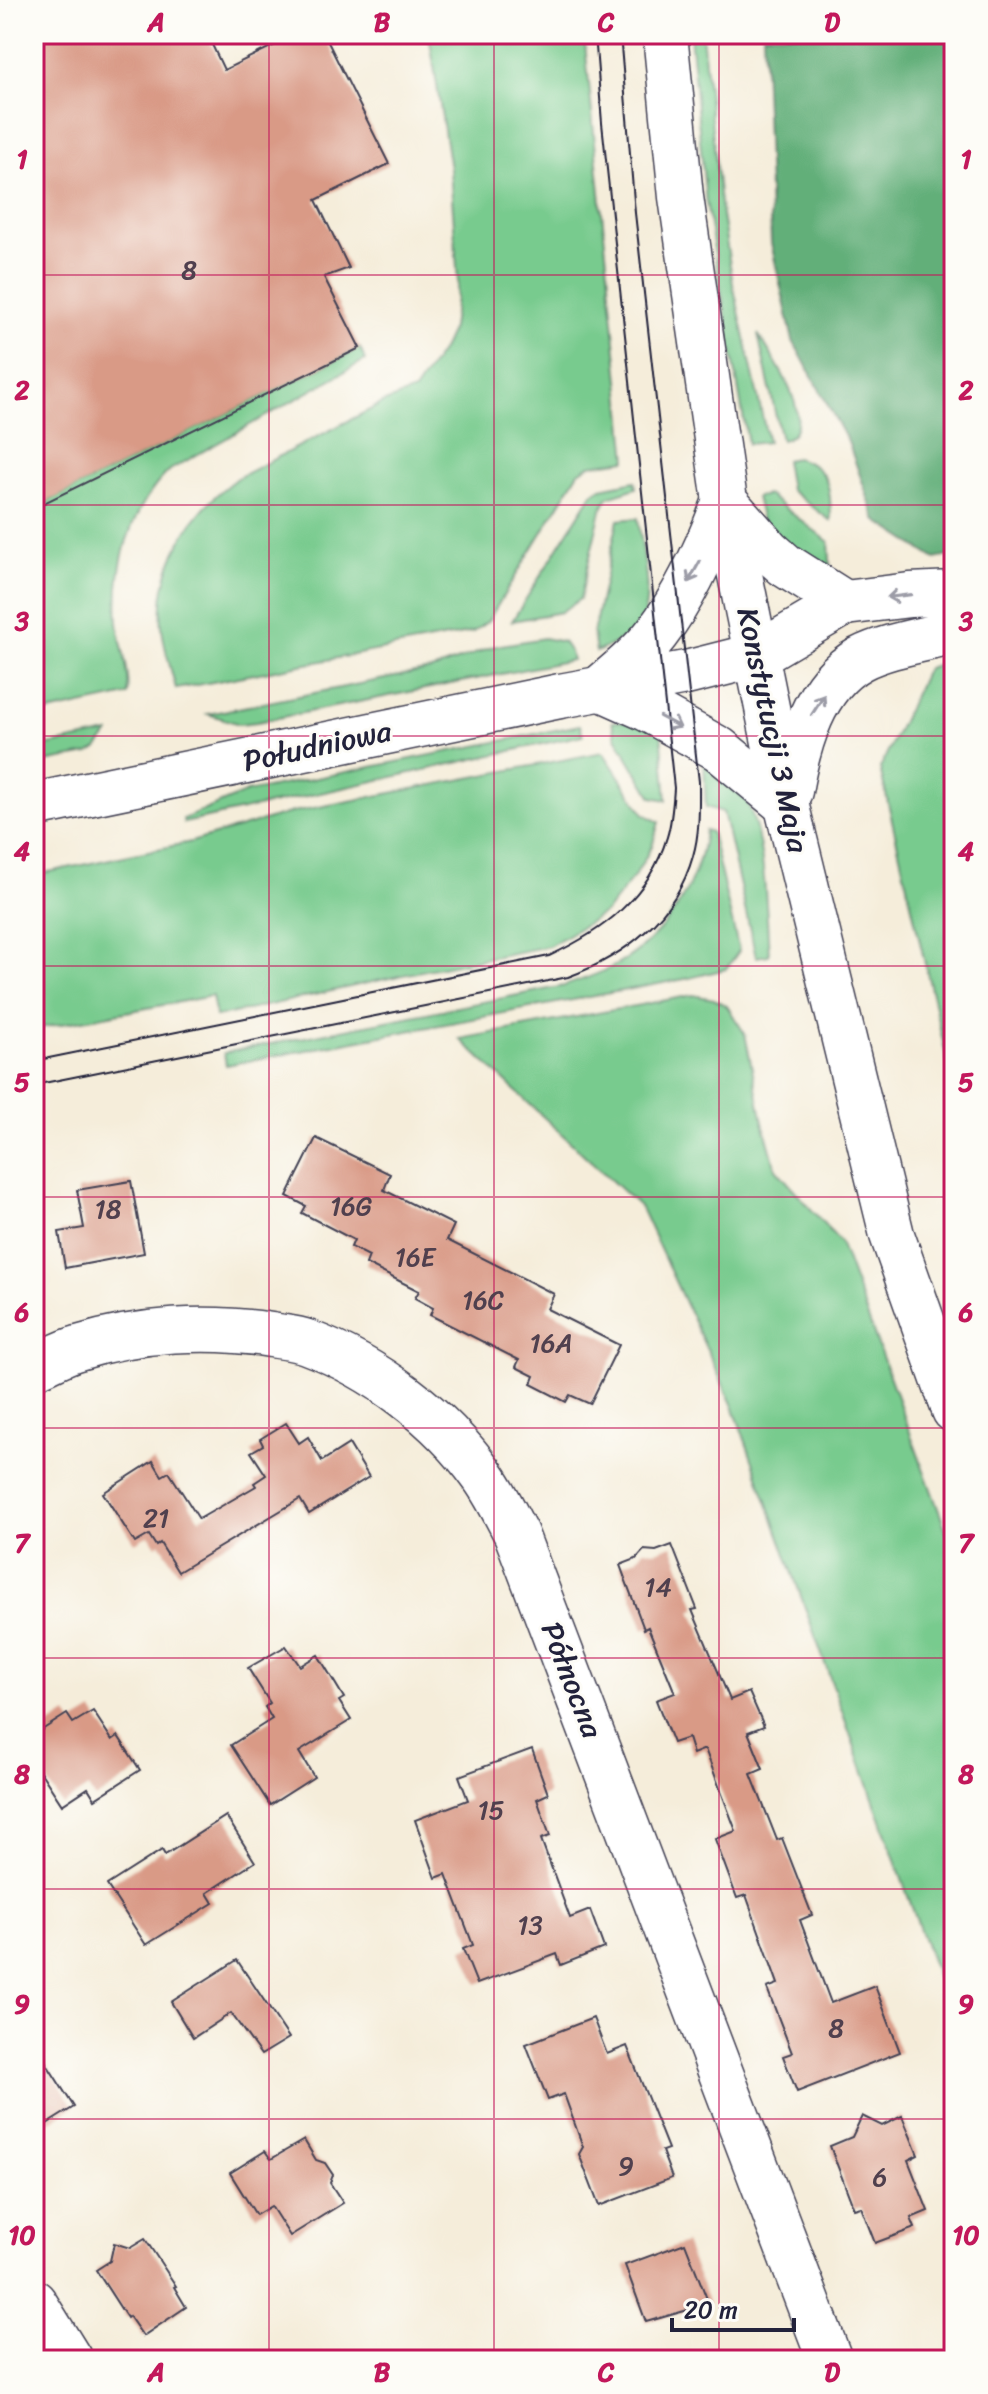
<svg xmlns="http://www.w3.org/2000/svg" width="988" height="2394" font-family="Sriracha,sans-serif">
<rect width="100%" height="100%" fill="#fdfcf7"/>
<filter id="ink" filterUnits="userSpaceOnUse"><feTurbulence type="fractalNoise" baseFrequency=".0125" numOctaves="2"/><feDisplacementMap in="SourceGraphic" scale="16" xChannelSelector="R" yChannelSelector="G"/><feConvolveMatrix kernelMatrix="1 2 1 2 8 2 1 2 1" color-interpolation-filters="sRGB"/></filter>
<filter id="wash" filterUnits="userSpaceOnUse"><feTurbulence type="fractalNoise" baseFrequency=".006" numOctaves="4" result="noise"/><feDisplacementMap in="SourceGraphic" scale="32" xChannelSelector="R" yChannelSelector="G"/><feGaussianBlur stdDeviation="1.8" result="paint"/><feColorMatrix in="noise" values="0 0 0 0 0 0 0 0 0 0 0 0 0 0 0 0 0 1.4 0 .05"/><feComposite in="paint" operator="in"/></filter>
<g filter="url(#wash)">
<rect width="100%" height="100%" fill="#f5edda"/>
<!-- green -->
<g fill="#78cb8e" stroke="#4d7664" stroke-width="2">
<path d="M429,34H584L627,460L590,465L579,472L488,621L473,632L176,689C171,669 164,648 162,628C157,567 189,513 237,478L385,402L414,391L442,350L452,328L458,282L450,169Z"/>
<path d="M690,34H702L720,203L733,284L768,442L748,444L706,202Z"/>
<path d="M758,334C771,354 824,430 781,440Z"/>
<path d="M360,348L365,360L170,470C129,509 114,566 118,622C120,647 131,671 128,695L34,715V508Z"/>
<path d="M796,458C831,468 830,489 831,521L790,490L785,460Z"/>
<path d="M635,481L636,488L608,497L601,510L580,599L561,612L512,621L592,494L601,488Z"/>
<path d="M768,495L829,542L831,579L764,530L756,497Z"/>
<path d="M638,518C641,544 653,595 642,619C634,635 613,645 596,652L593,633L618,520Z"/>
<path d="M544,638L563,642L570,652L572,660L257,722L239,724L208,714L435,669L495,646Z"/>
<path d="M954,659V1090L880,768L927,668Z"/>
<path d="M623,721L661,730L667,800L652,797L616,737L612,722Z"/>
<path d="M580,725L583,735L184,823L183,819L247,792Z"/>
<path d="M109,733L97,749L88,754L34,764V748Z"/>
<path d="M603,752L644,814L659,822L652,846L636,874L606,912L549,946L421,971L216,1017L212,996L34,1029V875L191,842L293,812Z"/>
<path d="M704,756C715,767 731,778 740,790C766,826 766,911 769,955L756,957L723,812L706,807Z"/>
<path d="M705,830L711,832L739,951L726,969L685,979L226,1065L224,1053L564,986C581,980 600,974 616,965C665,938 699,884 705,830Z"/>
<path d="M693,995L714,999L727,1006L745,1034L763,1122L776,1169L840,1242L954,1552V2025L733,1406L641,1208L460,1039Z"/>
</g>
<!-- forest -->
<path fill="#62af79" stroke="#42685a" stroke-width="2" d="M763,34H954V555L935,559L876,520L848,442L793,341L771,243Z"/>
<g id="blocks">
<!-- building -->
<g fill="#d99a86">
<path d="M34,34H207L224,70L297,34H324L389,164L316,200L349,268L324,277L360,348L34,508Z"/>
<path d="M316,1138L390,1174L384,1190L454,1225L447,1240L554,1294L547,1309L619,1345L590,1404L570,1395L566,1402L531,1384L534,1376L516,1367L519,1360L430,1315L433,1308L415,1298L419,1291L366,1264L369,1256L351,1247L354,1240L302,1213L306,1206L287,1196Z"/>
<path d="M131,1181L144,1253L65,1268L59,1232L84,1228L77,1190Z"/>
<path d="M286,1423L299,1443L308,1437L322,1461L349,1444L369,1477L309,1514L300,1499L178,1572L160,1543L156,1546L149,1535L135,1543L103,1493L153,1461L162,1476L169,1472L199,1519L256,1486L254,1483L266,1475L251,1452L263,1445L260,1439Z"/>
<path d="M672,1545L697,1609L692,1610L730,1700L749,1692L764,1726L748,1732L763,1769L751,1774L777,1840L782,1838L812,1915L800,1920L831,2003L875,1986L900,2052L797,2092L783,2056L792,2053L767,1988L778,1984L746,1895L737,1898L715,1839L736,1831L705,1749L693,1754L688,1738L673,1743L656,1700L675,1693L648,1627L644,1629L620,1565L636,1559L644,1550L656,1551Z"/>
<path d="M286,1646L300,1666L318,1655L344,1698L339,1701L351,1720L299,1752L314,1777L270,1805L231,1745L272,1719L265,1707L270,1703L248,1668Z"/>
<path d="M93,1711L112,1740L118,1736L140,1770L95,1799L88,1788L62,1805L34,1762V1735L67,1714L73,1723Z"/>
<path d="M532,1749L548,1794L537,1799L550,1836L541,1839L570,1918L590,1910L604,1948L561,1965L557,1954L477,1984L463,1949L473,1945L446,1874L436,1878L415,1820L468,1800L459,1776Z"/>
<path d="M226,1816L255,1862L207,1893L213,1903L146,1945L107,1885L162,1850L165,1855Z"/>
<path d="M237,1960L289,2038L261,2055L231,2013L193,2038L171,2002Z"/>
<path d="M593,2018L607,2054L627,2046L668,2149L662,2151L672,2178L599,2206L579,2154L583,2147L564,2094L548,2100L526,2044Z"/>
<path d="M34,2044L74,2107L34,2132Z"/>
<path d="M862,2116L882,2126L902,2116L918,2155L908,2160L928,2211L911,2218L915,2228L875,2243L861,2207L854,2209L830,2146L852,2137Z"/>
<path d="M304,2140L316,2160L325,2163L333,2175L330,2183L343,2203L290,2236L271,2206L256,2215L230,2173L265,2151L271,2159Z"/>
<path d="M145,2239L176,2286L174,2287L186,2307L143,2336L129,2316L127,2318L96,2270L110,2261L114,2243L130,2248Z"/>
<path d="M685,2243L709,2304L646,2322L625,2265Z"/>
</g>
</g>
</g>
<g filter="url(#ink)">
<use href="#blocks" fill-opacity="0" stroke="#424053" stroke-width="2"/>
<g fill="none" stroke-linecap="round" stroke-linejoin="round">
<defs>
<g id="minor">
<path d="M665,34L681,197L725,501L788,811L892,1235L954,1410"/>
<path d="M726,503L768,550L785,565L845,603"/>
<path d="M600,688C620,671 641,654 657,633C687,594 708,546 725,501"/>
<path d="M600,688L647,709L719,749L787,805"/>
<path d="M790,791C798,745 814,684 860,659C887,645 924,640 954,632"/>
<path d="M34,805L560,696L686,673L757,655L845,603L910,595L954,593"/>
<path d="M34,1367C49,1361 63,1352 78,1348C139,1329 208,1325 271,1335C282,1337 296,1338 307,1342C376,1368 440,1416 483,1476C496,1494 506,1515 516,1534L830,2360"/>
<path d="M34,2302L70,2360"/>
</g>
</defs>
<!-- minor casing -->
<use href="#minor" stroke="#424053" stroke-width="47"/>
<!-- minor -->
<use href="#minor" stroke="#fff" stroke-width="44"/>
<!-- tram -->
<g stroke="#22223b" stroke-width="2">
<path d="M34,1061L549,956C603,931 649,897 667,837C672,821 673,803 674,788L602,123L595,34"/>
<path d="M34,1085L568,977C625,956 676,917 693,856C700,832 699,807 699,782L635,213L620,34"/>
</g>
</g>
<!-- one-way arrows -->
<defs><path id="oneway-shaft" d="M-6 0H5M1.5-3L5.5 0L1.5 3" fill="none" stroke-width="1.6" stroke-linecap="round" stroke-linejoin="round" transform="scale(2)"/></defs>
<g stroke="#9c9ca7">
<use href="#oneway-shaft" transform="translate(694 572) rotate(119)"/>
<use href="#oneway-shaft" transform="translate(899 596) rotate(173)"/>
<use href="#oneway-shaft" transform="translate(818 705) rotate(-57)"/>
<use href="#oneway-shaft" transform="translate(670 722) rotate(28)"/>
</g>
</g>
<!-- grid -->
<path fill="none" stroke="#c2185b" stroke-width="2" stroke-opacity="0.55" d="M269,34V2360M494,34V2360M719,34V2360M34,275H954M34,505H954M34,736H954M34,966H954M34,1197H954M34,1428H954M34,1658H954M34,1889H954M34,2119H954"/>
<g text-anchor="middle" stroke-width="6" stroke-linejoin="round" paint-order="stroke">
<!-- number labels -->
<g font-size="26" fill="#50404e">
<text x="189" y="279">8</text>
<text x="351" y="1215">16G</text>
<text x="108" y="1218">18</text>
<text x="415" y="1266">16E</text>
<text x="483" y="1309">16C</text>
<text x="551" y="1352">16A</text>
<text x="156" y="1527">21</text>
<text x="658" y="1596">14</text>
<text x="491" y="1819">15</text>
<text x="530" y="1934">13</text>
<text x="836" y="2037">8</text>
<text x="626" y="2175">9</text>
<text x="880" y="2186">6</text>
</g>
<!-- street labels -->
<g font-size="30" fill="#22223b" stroke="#fdfcf7">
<text transform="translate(773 730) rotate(78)" y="10">Konstytucji 3 Maja</text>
<text transform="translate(317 746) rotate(-12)" y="10">Południowa</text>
<text transform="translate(572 1680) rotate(69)" y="10">Północna</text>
</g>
</g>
<!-- margin -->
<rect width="988" height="2394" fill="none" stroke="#fdfcf7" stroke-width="88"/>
<!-- scale -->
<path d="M672 2318v12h122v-12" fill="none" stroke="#22223b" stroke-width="4"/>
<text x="684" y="2318" font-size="24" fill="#22223b" stroke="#fdfcf7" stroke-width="6" paint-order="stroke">20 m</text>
<rect x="44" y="44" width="900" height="2306" fill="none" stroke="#c2185b" stroke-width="3"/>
<g font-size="26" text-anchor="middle" font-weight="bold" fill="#c2185b">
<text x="156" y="31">A</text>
<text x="382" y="31">B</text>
<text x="606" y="31">C</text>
<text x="832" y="31">D</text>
<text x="22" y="168">1</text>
<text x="966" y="168">1</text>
<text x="22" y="399">2</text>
<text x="966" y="399">2</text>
<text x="22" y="630">3</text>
<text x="966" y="630">3</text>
<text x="22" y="860">4</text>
<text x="966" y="860">4</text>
<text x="22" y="1091">5</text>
<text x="966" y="1091">5</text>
<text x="22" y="1321">6</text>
<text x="966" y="1321">6</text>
<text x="22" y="1552">7</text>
<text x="966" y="1552">7</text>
<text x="22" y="1783">8</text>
<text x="966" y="1783">8</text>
<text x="22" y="2013">9</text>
<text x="966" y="2013">9</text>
<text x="22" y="2244">10</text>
<text x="966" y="2244">10</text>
<text x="156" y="2381">A</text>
<text x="382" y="2381">B</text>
<text x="606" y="2381">C</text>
<text x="832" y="2381">D</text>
</g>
</svg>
